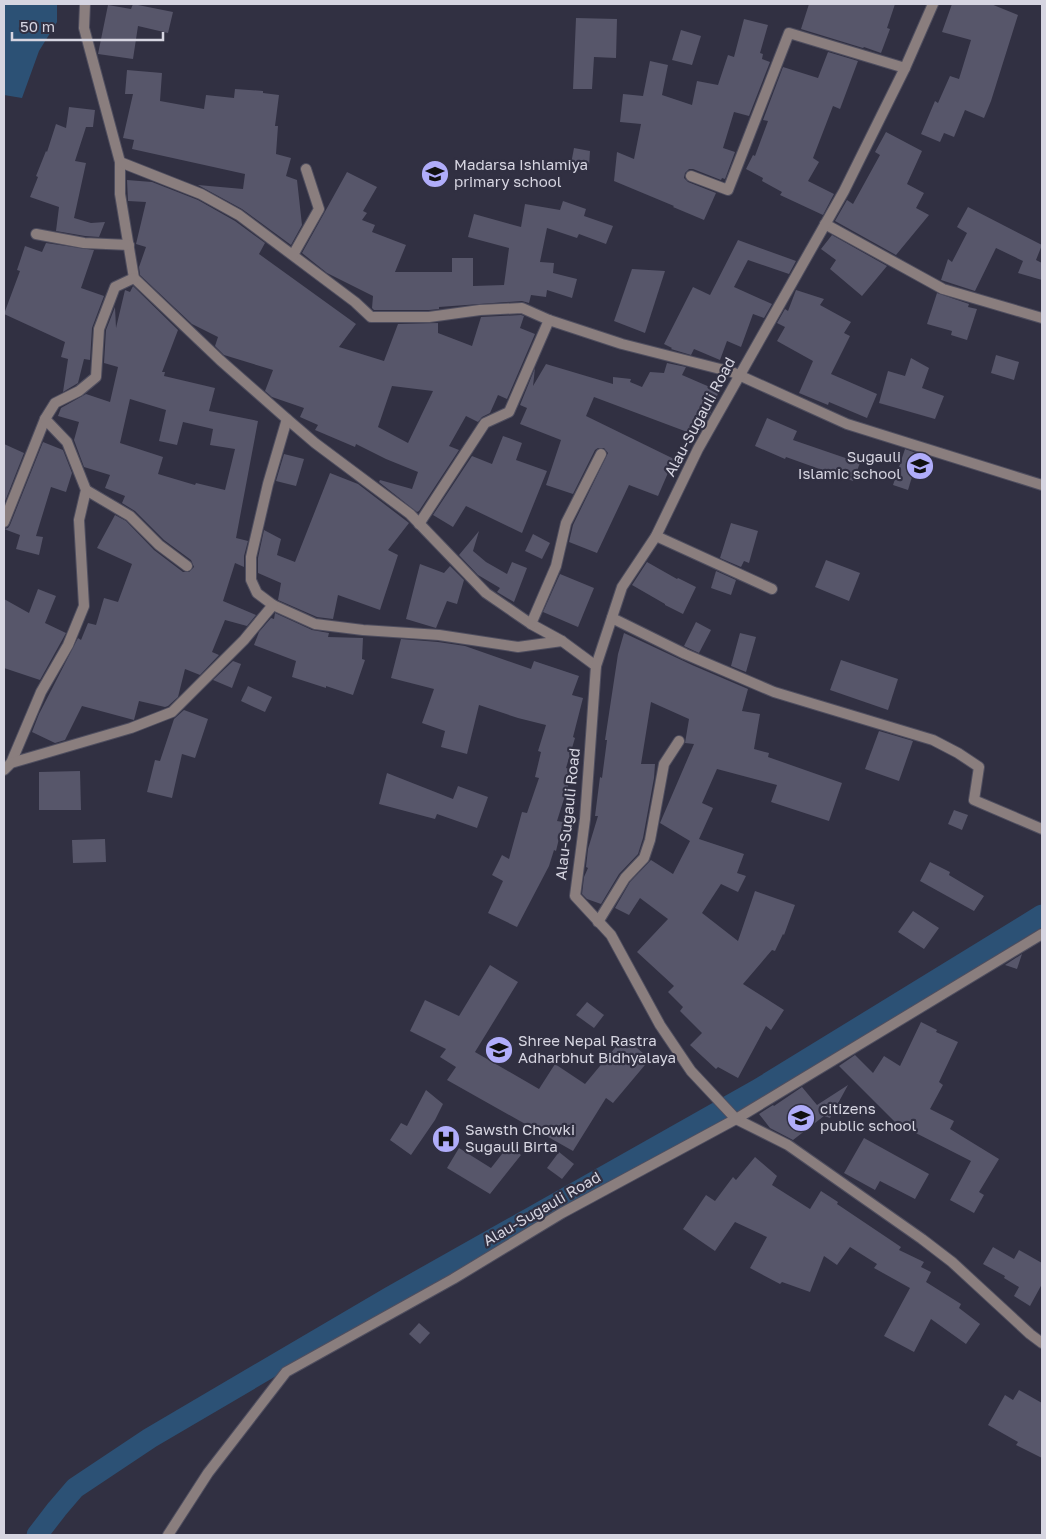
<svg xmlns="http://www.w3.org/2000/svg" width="1046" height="1539" font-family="'Golos Text',sans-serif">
<rect width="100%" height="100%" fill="#313042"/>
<!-- water -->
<path fill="#2c5175" d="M4,4H57V22L39,51L22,98L4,95Z"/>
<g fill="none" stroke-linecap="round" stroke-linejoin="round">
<!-- canal -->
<path stroke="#2c5175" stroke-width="21" d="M37,1535L57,1509L75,1488L150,1438L390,1297L757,1090L1042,915"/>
</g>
<!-- building -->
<g fill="#57566a" fill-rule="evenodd">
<path d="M133,4L173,12L168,33L138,26L133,59L98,54L108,5L131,9Z"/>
<path d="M809,4H895L887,28L890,29L881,53L864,47L863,48L801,29Z"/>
<path d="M952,4H991L1018,15L991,101L984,118L965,110L954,137L944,133L940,142L921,134L935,101L938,103L950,76L959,79L971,40L942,32Z"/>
<path d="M576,18L617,19L616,58L594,57L592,89H573Z"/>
<path d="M744,19L768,25L760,53L763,54L762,59L770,62L749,116L734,112L723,148L735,152L725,179L722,178L721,180L693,169H689L685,173L684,178L688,182L716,193L704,220L673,207L674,206L614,181L617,152L634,159L641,124L620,122L623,94L643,96L650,61L668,65L662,95L692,105L697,81L718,85L728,55L734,57Z"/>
<path d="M681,30L701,36L692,65L672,60Z"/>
<path d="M828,52L858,61L840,109L833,106L813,158L819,162L808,181L834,194L823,215L780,195L782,192L762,181L763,178L746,169L753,155L755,156L768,121L763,120L783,67L818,78Z"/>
<path d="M127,70L162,73L160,101L204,109L206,95L234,98L235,89L263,91V93L279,95L275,126H278L276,154L291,158L286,176L297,180L302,225L291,245L242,209L198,185L243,189L245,174L132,149L134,140L123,138L133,94H125Z"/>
<path d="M69,107L95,110L93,127H86L75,161L86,163L74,218L91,223L105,222L99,237L85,236L56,231L59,207L30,197L38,177L36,176L46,151L47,152L56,124L66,128Z"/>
<path d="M886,132L922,151L907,184L924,193L916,208L929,215L896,255L835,221L847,200L853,204L880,155L875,152Z"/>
<path d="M574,148L590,151L589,167L571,164Z"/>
<path d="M347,172L377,187L363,211L367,213L362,220L375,225L372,232L406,245L395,272H452V258H473V286L504,285L509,248L468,237L474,214L521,227L525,204L560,210L563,201L586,209L584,216L613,226L606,244L579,234L577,238L547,228L540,262L554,263L553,273L577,279L572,298L547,290L546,297L531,295L529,303L522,301L439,307V309L429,310H374L372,308L373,296L327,273L302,253Z"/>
<path d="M127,180L152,182L198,200L235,221L265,243L259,254L356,324L339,347L384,361L398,324L438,323V333L472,346L481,317L521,315L524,316L520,328L535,334L507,399L498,395L490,413L482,417L478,422L466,416L449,446L459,450L419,511L417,512L379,482L380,480L412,489L418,472L386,459L356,444L355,447L315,430L318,425L300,417L304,408L272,397L265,391L273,370L224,355L215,346L218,337L192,324L140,275L139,267L146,247L136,244L146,202L128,201ZM392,386L433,391L408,443L378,427Z"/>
<path d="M968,207L1042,245L1036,260L1042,263V280L1018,273L1023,261L996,248L975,291L941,280L948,259L952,262L967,233L957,227Z"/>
<path d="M832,235L887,266L862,296L830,269L836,260L821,249Z"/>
<path d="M738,240L796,261L789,274L748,260L734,287L772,304L764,318L753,314L741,347L727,341L720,360L694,349L691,355L671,349L672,348L664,344L693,287L710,295Z"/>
<path d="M46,243L94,250L81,288L104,296L92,328L90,360L84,359L78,383L63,392L68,359L61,357L65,342L4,314L20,271L17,270L25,246L42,252Z"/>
<path d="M632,269L665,271L645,333L614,321Z"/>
<path d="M133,286L178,330L162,372H165L164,376L215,388L209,411L258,421L236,538L248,541L244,556V567L235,563L223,601L256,615L247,626L225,620L212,652L219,655L200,675L185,669L178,697L168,706L165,707L139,701L134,720L82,706L65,740L55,743L32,732L39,714L78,638L81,640L88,623L96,625L104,598L118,602L132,564L97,548L115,515L126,521L154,550L183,572H189L194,567L191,560L164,540L135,511L122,503L125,496L105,488L110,475L84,467L74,440L79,422L58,416L61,408L86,394L110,402L118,367L104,363L106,330L115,307L116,328L125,290L130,292ZM130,399L166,410L159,441L177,445L183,422L213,429L210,445L235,449L225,490L196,483L195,485L158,474L163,457L120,443Z"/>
<path d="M796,290L824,299L820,305L851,322L844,333L850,336L831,374L877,394L867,418L829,402L828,405L799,393L813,361L777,341L785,327L777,323L785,309L788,311Z"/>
<path d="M937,293L969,304L968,307L977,309L967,340L951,335L952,331L927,324Z"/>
<path d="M996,355L1019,362L1014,380L991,373Z"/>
<path d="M911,358L929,368L922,388L944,396L935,419L879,403L888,371L905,376Z"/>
<path d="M667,363L686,367L682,375L719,391L710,414L708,417L698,413L690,433L594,397L586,416L674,459L658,496L629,485L597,553L569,542L573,525L608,453L604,448H598L595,450L573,494L546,485L561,440L520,424L527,408L520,405L535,368L533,386L546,364L613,384V377L631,379L630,382L642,387L650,372L664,373Z"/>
<path d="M767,418L797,431L793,440L860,463L853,481L786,457L785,459L755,446Z"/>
<path d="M503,436L522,443L516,460L547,471L522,533L466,506L453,527L433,515L472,456L492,464Z"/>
<path d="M43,442L63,450L72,473L66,492L51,487L36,536L43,537L39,555L16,549L20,535L4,529L8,528L10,525Z"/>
<path d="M4,444L24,453L4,504Z"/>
<path d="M905,449L919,454L908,490L893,485Z"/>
<path d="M284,454L304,459L296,486L276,481Z"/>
<path d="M330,473L358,484L409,523L388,550L398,555L380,610L338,595L333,619L317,617L278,600L281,583L258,573V558L264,530L281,539L277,555L295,562Z"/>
<path d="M731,523L758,531L749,563L744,561L741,567L720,558Z"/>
<path d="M479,531L473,551L486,562L507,574L512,562L527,568L514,602L497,592L500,588L478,575L459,555Z"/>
<path d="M533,534L550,543L542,559L525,551Z"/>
<path d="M826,560L860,573L849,601L815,587Z"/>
<path d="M647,562L677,579L678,578L696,587L683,614L665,605V604L632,585Z"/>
<path d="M420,564L444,573L450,566L464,580L457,604L447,601L436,628L406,619Z"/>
<path d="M716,571L736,580L731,595L711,588Z"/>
<path d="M560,574L594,588L578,627L543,612Z"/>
<path d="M38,589L56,596L45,623L66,633L40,680L4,668V599L29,613Z"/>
<path d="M275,613L312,630L329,633L328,637L363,638L362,659L365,660L353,695L326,686V688L292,677L296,661L254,645L259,632L271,618L274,619Z"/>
<path d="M696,622L711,630L699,653L684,646Z"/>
<path d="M624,633L692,665L748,689L742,711L760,714L754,749L769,753L768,757L842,783L829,821L771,802L777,785L717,769L702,803L713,808L699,839L744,854L737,873L746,876L738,892L721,884L702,913L738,941L755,891L795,905L784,935L783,934L775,951L772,950L743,984L784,1010L771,1030L766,1026L738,1078L718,1067L716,1069L690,1045L702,1033L680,1011L683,1007L668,992L674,986L637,952L668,919L640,898L629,915L615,908L630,882L651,860L673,874L690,841L660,823L694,744L685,743L689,719L651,702L641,764H655L654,778L643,838L638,854L619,874L601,904L587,899L582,894L584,877L588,868L586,867L588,849L598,816H595L600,777L602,778L607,740H605L618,654Z"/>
<path d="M740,633L756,637L746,672L731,666Z"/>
<path d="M401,639L438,642L465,646L531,669L534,661L579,676L572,695L583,698L573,737L575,738L566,768L573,770L557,821L563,822L556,851L554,850L549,866L517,927L488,913L503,881L492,875L502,855L509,859L522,812L527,813L539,778L535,777L541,752L538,751L546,725L518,718L479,705L467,754L441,747L445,731L422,723L434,689L391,678Z"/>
<path d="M841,660L898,679L888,710L830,690Z"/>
<path d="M233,661L241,664L232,688L213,680Z"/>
<path d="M248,686L272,697L265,712L241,701Z"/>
<path d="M184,710L208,719L195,758L182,754L172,798L147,792L155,760L160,761L174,719Z"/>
<path d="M879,731L913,741L899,781L865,769Z"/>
<path d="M80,771L81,810H39V772Z"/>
<path d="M387,773L453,799L458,786L488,797L477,828L437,814L435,819L379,804Z"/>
<path d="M954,810L968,815L962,830L948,824Z"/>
<path d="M105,839L106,862L73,863L72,840Z"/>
<path d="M930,862L950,872L949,875L984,896L974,911L920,881Z"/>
<path d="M913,911L939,928L924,949L898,932Z"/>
<path d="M1022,954L1017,969L1005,965Z"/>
<path d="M490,965L518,982L475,1052L539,1089L555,1064L585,1084L624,1037L650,1059L613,1103L606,1098L573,1151L447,1080L456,1067L440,1057L446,1049L410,1031L425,1000L459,1016Z"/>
<path d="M587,1002L604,1015L594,1028L576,1015Z"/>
<path d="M921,1022L937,1030L936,1032L958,1042L939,1082L943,1085L930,1109L954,1121L950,1129L999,1159L979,1192L984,1195L974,1213L950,1200L971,1161L896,1123L839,1066L855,1055L873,1073L884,1056L900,1066Z"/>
<path d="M848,1085L830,1118L824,1116L793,1140L770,1128L759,1114L773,1105L774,1106L802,1087L817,1105Z"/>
<path d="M426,1090L443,1104L435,1120L411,1155L390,1140L401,1123L407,1126Z"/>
<path d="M864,1138L929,1174L915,1199L880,1181L875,1190L844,1173Z"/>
<path d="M509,1145L521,1155L490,1194L447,1168L459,1148L491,1168Z"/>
<path d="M559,1152L574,1164L562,1179L547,1168Z"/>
<path d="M755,1157L777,1176L772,1185L810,1209L821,1191L838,1202L837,1204L901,1247L899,1250L924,1262L921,1267L931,1272L926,1282L961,1304L959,1308L980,1324L966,1344L931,1319L914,1352L884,1336L910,1288L874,1268L877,1264L850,1247L837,1265L824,1256L810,1292L782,1282L780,1284L750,1268L767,1237L735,1222L715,1251L683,1229L706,1195L715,1201L733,1177L736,1180Z"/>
<path d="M993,1247L1014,1259L1019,1250L1042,1263V1284L1030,1306L1014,1296L1019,1287L1004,1278L1005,1276L983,1264Z"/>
<path d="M419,1323L430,1333L420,1344L409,1334Z"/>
<path d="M1019,1390L1042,1403V1458L1016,1445L1018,1442L988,1425L1005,1395L1013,1400Z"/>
</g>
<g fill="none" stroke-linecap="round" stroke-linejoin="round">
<defs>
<g id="minor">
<path d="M85,4L84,28L120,162V194L134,278L220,360L287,419L315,443L410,514L486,593L531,624L562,641L596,666"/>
<path d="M120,162L201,194L239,215L355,302L371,317H429L480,310L522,308L549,320L622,344L732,372L847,424L1042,485"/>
<path d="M691,176L728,190L789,33L905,68"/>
<path d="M825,224L943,289L1042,318"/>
<path d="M36,234L84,243L129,245"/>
<path d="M293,255L319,209L306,169"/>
<path d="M287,419L268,484L251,557V580L257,593L273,605L315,624L363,630L439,635L518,647L562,641"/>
<path d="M86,490L130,516L159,545L187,566"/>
<path d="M4,522L45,419"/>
<path d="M419,524L485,423L509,412L549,320"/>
<path d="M656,536L772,589"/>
<path d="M612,618L685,654L774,692L933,740L958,753L979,767L974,800L1042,829"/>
<path d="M531,624L556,566L566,523L601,454"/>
<path d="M11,763L41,692L68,645L84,606L79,520L86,490L67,442L45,419L55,403L79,391L96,377L99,329L115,287L134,278"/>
<path d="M4,770L11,763L131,728L172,712L244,640L273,605"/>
<path d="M598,922L625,878L644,858L650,840L664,764L679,741"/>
<path d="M736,1119L788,1145L922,1239L952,1262L1030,1334L1042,1343"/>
<path d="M736,1119L1042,934"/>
<path d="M168,1535L208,1473L286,1372L453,1279L562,1213L736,1119L691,1071L660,1025L611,935L575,896L585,819L596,666L622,587L656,536L698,449L844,191L905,68L933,4"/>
</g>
</defs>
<!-- minor casing -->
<use href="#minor" stroke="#4f4e5f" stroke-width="12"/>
<!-- minor -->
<use href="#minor" stroke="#8a7e7e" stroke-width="10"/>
</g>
<!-- icons -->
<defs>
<symbol id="school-disc" viewBox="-11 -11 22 22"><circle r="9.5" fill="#b0adfa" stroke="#313042"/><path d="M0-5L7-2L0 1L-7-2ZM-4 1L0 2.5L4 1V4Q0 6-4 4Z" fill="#111"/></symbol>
<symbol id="hospital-disc" viewBox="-11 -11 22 22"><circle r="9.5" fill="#b0adfa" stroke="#313042"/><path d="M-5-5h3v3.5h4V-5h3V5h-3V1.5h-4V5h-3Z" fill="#111"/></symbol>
</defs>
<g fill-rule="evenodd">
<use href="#school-disc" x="419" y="158" width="32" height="32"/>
<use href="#school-disc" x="904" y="450" width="32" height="32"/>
<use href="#school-disc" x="483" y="1034" width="32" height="32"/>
<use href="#school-disc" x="785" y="1102" width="32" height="32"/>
<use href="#hospital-disc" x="430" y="1123" width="32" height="32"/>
</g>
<g text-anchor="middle" stroke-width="4.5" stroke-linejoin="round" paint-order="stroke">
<!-- poi labels -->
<g font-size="15" fill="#d6d5e1" stroke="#313042" text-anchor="start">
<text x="454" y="170">Madarsa Ishlamiya<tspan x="454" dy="17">primary school</tspan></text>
<text x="901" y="462" text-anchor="end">Sugauli<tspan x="901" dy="17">Islamic school</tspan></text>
<text x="518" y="1046">Shree Nepal Rastra<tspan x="518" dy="17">Adharbhut Bidhyalaya</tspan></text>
<text x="820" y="1114">citizens<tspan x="820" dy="17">public school</tspan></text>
<text x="465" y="1135">Sawsth Chowki<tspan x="465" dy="17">Sugauli Birta</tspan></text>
</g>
<!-- street labels -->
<g font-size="15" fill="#d6d5e1" stroke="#313042">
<text transform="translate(700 417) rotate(-62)" y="5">Alau-Sugauli Road</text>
<text transform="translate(568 814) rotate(-84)" y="5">Alau-Sugauli Road</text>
<text transform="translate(542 1209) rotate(-30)" y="5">Alau-Sugauli Road</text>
</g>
</g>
<!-- border -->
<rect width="1046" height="1539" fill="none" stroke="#d6d5e1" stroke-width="10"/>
<!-- scale -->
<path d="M12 32v8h151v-8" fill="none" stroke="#d6d5e1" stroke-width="2.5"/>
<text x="20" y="32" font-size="15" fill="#d6d5e1" stroke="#313042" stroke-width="4" paint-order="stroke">50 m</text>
</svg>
